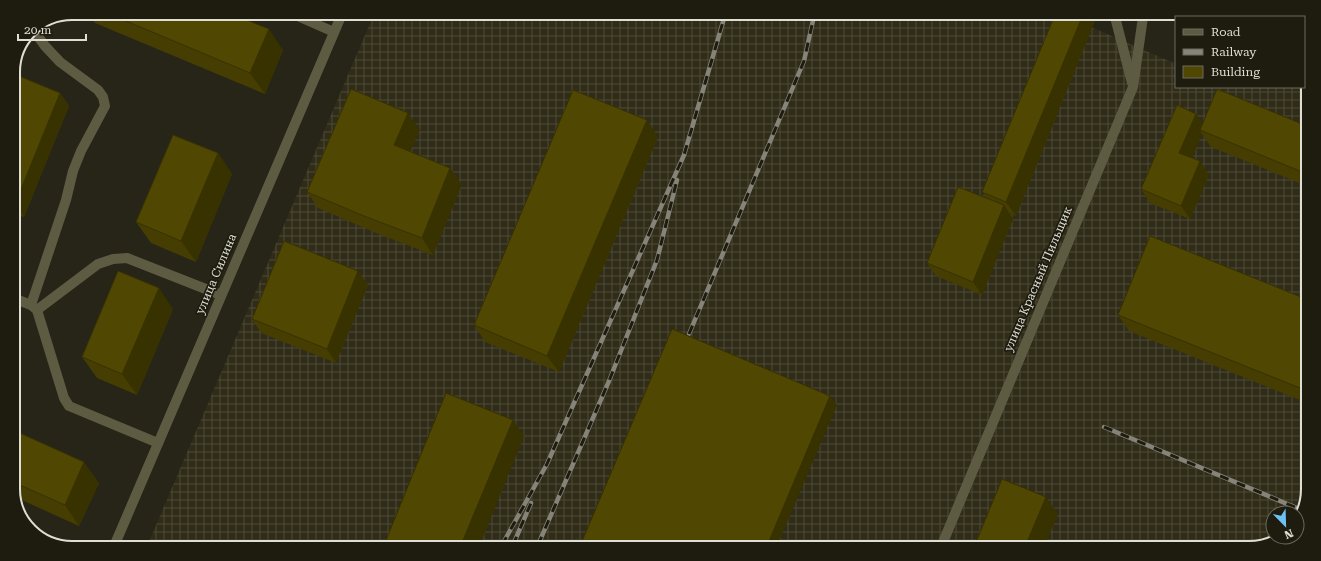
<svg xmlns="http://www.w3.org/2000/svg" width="1321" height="561" font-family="'Roboto Serif',serif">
<defs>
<pattern id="industrial-grid" width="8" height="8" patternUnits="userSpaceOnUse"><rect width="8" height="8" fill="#302c18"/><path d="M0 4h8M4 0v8" fill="none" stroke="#4e4a39"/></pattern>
</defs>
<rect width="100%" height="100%" fill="#272518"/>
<!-- industrial -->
<path fill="url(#industrial-grid)" d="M374,14L1068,17L1176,64V87H1304V58L1308,68L1304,511L1297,519V513H1273V537H1283L1249,548L148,544Z"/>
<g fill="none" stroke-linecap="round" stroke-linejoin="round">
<!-- service -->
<g stroke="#5e5b43" stroke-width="10">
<path d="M293,14L334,32"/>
<path d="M13,298L31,305L37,310L64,398L69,406L158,443"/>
<path d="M31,305L66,200L73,171L81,151L105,106L103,97L98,90L60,62L45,46L37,35L36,28"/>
<path d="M37,310L98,264L113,259L127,258L221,295"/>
</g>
<!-- minor -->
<g stroke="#5e5b43" stroke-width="10">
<path d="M1115,17L1132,83"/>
<path d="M115,544L342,14"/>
<path d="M941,547L1133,87L1143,17"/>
</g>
<defs>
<g id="rail">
<path d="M689,334L804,61L814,16"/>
<path d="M1104,427L1304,511"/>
<path d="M502,545L547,464L684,155L725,15"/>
<path d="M513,545L531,503"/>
<path d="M538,545L609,381L657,260L677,180"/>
</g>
</defs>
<!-- rail casing -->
<use href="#rail" stroke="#868479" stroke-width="4.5"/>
<!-- rail -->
<use href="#rail" stroke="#1e1c0f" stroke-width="3" stroke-dasharray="9" stroke-linecap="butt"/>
</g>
<!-- wall -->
<g fill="#453d02">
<path d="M88,13L232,14L283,50L265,94L95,23Z"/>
<path d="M1096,18L1016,216L1010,213L1013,219L982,295L936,276L927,263L986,198L982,192Z"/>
<path d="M13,90L60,93L69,106L24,217L13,213Z"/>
<path d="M1203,123L1307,126V186L1211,147L1202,134L1192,158L1209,175L1190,219L1150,203L1141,189Z"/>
<path d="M420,130L410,152L462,184L433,255L376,233L318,208L307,192Z"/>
<path d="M658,137L559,372L485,342L474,325Z"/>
<path d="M218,153L232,174L196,262L151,243L136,222Z"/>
<path d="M368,285L336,363L261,333L252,319Z"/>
<path d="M1306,299L1305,402L1129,331L1118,315Z"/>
<path d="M173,309L137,395L97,378L82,357Z"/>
<path d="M13,430L99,483L79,526L15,497L13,493Z"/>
</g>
<!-- shaded-wall -->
<g fill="#383201">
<path d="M1082,17H1095L1096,18L1016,216L1006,202Z"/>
<path d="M269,29L283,50L265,94L250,73Z"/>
<path d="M60,93L69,106L24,217L15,204Z"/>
<path d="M408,113L420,130L406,162L394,145Z"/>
<path d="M1196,114L1205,127L1200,130L1202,134L1189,166L1179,153Z"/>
<path d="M647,120L658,137L559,372L547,356Z"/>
<path d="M218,153L232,174L196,262L181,241Z"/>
<path d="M1200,161L1209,175L1190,219L1181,206Z"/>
<path d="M450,168L462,184L433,255L422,238Z"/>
<path d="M1004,205L1013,219L982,295L973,282Z"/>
<path d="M358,271L368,285L336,363L327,349Z"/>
<path d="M159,288L173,309L137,395L122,374Z"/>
<path d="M830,396L837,405L777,546H767Z"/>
<path d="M513,420L524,436L480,545H461Z"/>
<path d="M84,462L99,483L79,526L65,505Z"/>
<path d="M1046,497L1058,514L1044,547H1025Z"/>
</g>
<!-- building -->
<g fill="#504702" stroke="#383201">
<path d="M107,13L232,14L269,29L250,73Z"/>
<path d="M1054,17H1082L1006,202L982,192Z"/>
<path d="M19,76L60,93L15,204L13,203V90Z"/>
<path d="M351,89L408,113L394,145L450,168L422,238L364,216L307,192Z"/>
<path d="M1217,89L1307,126V174L1200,130Z"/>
<path d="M573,90L647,120L547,356L474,325Z"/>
<path d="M1177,105L1196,114L1179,153L1200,161L1181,206L1141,189Z"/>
<path d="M173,135L218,153L181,241L136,222Z"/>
<path d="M958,187L1004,205L973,282L927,263Z"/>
<path d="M1150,236L1306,299L1305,390L1118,315Z"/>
<path d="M284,241L358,271L327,349L252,319Z"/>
<path d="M118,271L159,288L122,374L82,357Z"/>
<path d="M672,329L830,396L767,546H580Z"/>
<path d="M446,393L513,420L461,545H384Z"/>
<path d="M13,430L84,462L65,505L13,482Z"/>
<path d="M1002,479L1046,497L1025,547H974Z"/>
</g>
<g text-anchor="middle" stroke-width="3.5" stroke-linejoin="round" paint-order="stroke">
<!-- street labels -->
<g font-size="12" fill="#dfded5" stroke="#1e1c0f">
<text transform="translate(216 274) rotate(-67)" y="4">улица Силина</text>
<text transform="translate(1038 279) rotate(-67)" y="4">улица Красный Пильщик</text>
</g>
</g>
<!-- crop -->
<path d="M0 0H1321V561H0ZM72 20H1249A52 52 0 0 1 1301 72V489A52 52 0 0 1 1249 541H72A52 52 0 0 1 20 489V72A52 52 0 0 1 72 20Z" fill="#1e1c0f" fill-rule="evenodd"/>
<path fill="none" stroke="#dfded5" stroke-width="2" d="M72 20H1249A52 52 0 0 1 1301 72V489A52 52 0 0 1 1249 541H72A52 52 0 0 1 20 489V72A52 52 0 0 1 72 20Z"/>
<!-- legend -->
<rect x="1175" y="16" width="130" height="72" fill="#1e1c0f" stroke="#6b6a5e"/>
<rect x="1183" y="29" width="20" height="6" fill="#5e5b43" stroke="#6b6a5e"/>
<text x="1211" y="36" font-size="12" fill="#dfded5">Road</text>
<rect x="1183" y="49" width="20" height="6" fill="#868479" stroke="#6b6a5e"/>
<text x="1211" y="56" font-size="12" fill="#dfded5">Railway</text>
<rect x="1183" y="66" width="20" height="12" fill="#504702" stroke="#6b6a5e"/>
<text x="1211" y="76" font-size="12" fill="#dfded5">Building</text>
<!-- north arrow -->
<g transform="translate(1285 525) rotate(157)"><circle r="19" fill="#1e1c0f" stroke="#6b6a5e"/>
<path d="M0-3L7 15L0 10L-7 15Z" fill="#6dc2f3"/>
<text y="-6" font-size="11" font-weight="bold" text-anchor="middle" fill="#dfded5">N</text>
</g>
<!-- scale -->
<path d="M18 34v6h68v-6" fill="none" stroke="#dfded5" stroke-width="2"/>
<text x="24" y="34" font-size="12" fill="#dfded5" stroke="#1e1c0f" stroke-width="3" paint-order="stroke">20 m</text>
</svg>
